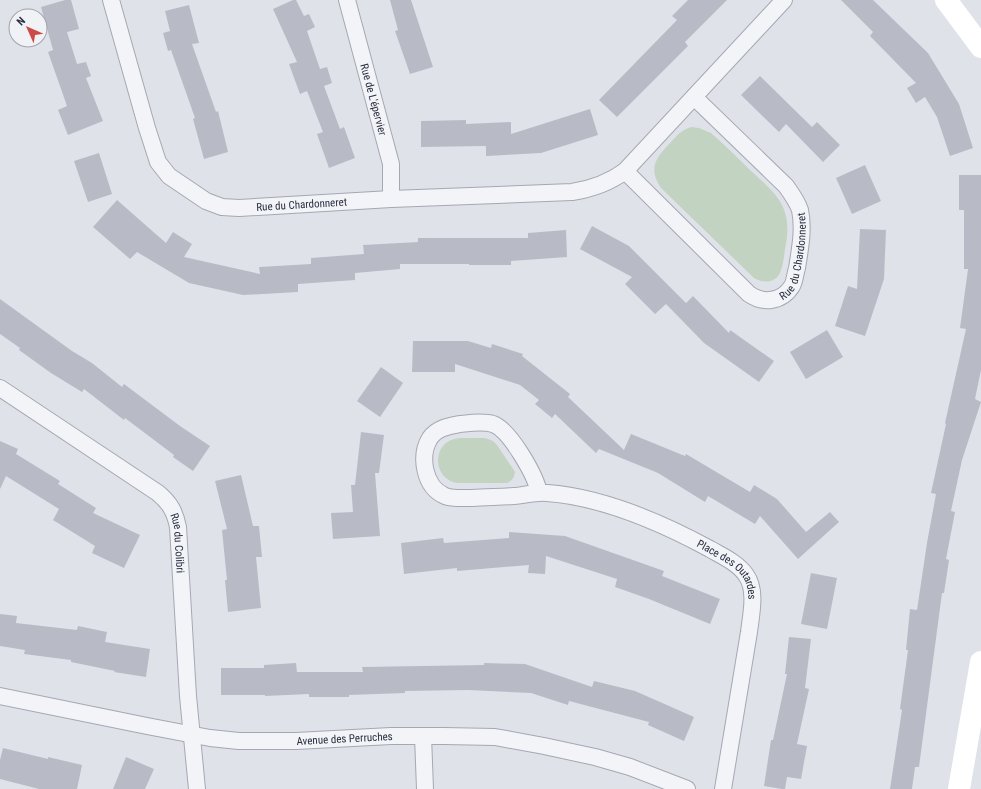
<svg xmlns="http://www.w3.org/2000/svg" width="981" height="789" font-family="'Roboto Condensed',sans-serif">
<rect width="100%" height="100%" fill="#e0e2e9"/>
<!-- green -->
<g fill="#c3d3c2">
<path d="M691,127L699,128L711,133C725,145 738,158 751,171C762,181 777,193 783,207C789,221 788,235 785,249C784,257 783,266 780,273C774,284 763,283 754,278L661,188C647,167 657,157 671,142C677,135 682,130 691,127Z"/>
<path d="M474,438H485L493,441L497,445L515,472C514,478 512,481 507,483H458C436,481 431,451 449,441C455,437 467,438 474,438Z"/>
</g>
<!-- building -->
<g fill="#b8bbc6">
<path d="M65,0H71L79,29L67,32L77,64L86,62L91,76L86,78L103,121L68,135L58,110L67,106L48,52L53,50L41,7Z"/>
<path d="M293,0H296L304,16L309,14L315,27L307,31L320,69L327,67L332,83L324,86L340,129L344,127L355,158L329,168L317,134L323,132L307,91L300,94L289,64L297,62L273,9Z"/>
<path d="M390,0H411L433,67L410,74L395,31L398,30Z"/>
<path d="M688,0H727L685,42L688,46L617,117L599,100L677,20L672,16Z"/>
<path d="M841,0H873L928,53L959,104L973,148L950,156L937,117L925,97L916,103L907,88L916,83L870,36L873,32Z"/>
<path d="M189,5L199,43L192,44L216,112L218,111L228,152L204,159L193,119L195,118L171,50L168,51L163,33L170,31L165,11Z"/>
<path d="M760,76L812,127L817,122L840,145L823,162L786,124L779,132L741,95Z"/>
<path d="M590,109L598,135L541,153L486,156V146L421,147V121L466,120V124L511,122V134Z"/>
<path d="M99,153L112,194L88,202L74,161Z"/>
<path d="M865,165L881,201L852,214L836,178Z"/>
<path d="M959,175H981V370L975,399L981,402L962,460L951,511L955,512L946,559L949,560L944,593H942L919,767H915L912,789H890L902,710L900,709L908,650H906L910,609L917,610L927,543L936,494L931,493L946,424L945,423L966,329L960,328L968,269H964V210H959Z"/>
<path d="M117,200L166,243L173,232L192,244L184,257L260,274L259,267L311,264V258L364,254L363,245L418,242V238H528V233L566,230L567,257L511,261V265H469V264H400V269L355,273V280L298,284V292L243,295L189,283L137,252L130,259L93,227Z"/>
<path d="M592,226L629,246L686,303L693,296L729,333L730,330L774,361L759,382L704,343L666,304L655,314L625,284L632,277L580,249Z"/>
<path d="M860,229L886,230L884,279L865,336L835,326L848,286L857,289Z"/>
<path d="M0,299L72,351L92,363L122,387L124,384L180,426L210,446L193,471L173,457L174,455L125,418L124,420L84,389L82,392L51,373L19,350L20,348L0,334Z"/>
<path d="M827,330L843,357L806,379L790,352Z"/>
<path d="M413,341H468L491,348L492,344L523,354L522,356L570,394L568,397L624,450L631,434L685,456L686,454L750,492L754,485L777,499L806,532L830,512L839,522L798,559L760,516L755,524L708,496L705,502L658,473L599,449L596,453L555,414L552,418L535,404L539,400L520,385L455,364V372H412Z"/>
<path d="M381,367L403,383L380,417L357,401Z"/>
<path d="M361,432L384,435L379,473H375L380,536L333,539L331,513L353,512L351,485H355Z"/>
<path d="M0,441L18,449L16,454L60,481L58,484L96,508L93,513L140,535L124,568L92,553L95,546L53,520L59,509L6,476L0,489Z"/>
<path d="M241,475L253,526H259L262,557H256L261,608L228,612L225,580H227L222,530L227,529L215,481Z"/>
<path d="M509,532L565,536L664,571L662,576L720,599L710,624L649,599L615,587L617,579L546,556L545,574L528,573L529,565L457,571V568L404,574L401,543L443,538L444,543L509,538Z"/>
<path d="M811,573L837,578L827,629L801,624Z"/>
<path d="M0,614L17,616L16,623L77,630L78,626L107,632L105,642L150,649L146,677L114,672L115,671L71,662V660L24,654L25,650L0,646Z"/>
<path d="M789,637L811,639L805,688L809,689L797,744L807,746L801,779L787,777L785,789H782L764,786L771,740H773L787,674H785Z"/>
<path d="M296,663L297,672H363L362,667L484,665V663L525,664L592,687L594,681L635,691L694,717L684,741L648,725L649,722L569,701L568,705L531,693L468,690L405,691V693L349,695V697H309V694L265,696V695H221V668H264V665Z"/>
<path d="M3,748L48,759V757L82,765L77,789H39L0,779V760Z"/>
<path d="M126,757L154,769L145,789H113Z"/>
</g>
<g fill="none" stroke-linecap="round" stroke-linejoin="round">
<defs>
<g id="street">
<path id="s1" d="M111,0L147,128L158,162L169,176L206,201L222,207L239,208L391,199L572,192C591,189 609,183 625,171L784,0"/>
<path id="s2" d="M347,0L391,164V199"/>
<path id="s3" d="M625,171L749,294C763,304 782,302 792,286C795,281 795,274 797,268C800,249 804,229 800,210C797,201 791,193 786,186L694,97"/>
<path id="s4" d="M0,388L158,493C170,503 175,512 178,527L188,696L197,789"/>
<path id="s5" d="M539,493C536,476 510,430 493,424C483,421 470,423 460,424C449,426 437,428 430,438C419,456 424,487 445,496C453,499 463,498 472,498C486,497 500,497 514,496C525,495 536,492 547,493C603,497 662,523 710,549C722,556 738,563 746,575C757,590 751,615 749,632L723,789"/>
<path id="s6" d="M0,696L147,726L210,738L239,741H296L391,736H444L495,737L544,746L595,757L630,767L687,789"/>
<path d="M423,736L425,789"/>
</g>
</defs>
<!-- street casing -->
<use href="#street" stroke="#a5a8b3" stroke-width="18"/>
<!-- street -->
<use href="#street" stroke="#f3f4f7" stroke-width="16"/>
<!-- secondary -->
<g stroke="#fff" stroke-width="22">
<path d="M946,0L981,47"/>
<path d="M959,789L981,662"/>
</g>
</g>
<g text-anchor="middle" stroke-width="3" stroke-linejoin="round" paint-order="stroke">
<!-- street labels -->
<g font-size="11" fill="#292e40" stroke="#f0f2f6">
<text dy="4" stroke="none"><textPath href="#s2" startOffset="103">Rue de L'épervier</textPath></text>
<text dy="4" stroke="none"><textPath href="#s1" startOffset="328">Rue du Chardonneret</textPath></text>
<text dy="4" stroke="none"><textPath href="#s3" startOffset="253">Rue du Chardonneret</textPath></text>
<text dy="4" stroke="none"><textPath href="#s4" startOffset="246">Rue du Colibri</textPath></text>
<text dy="4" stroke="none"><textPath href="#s5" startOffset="523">Place des Outardes</textPath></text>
<text dy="4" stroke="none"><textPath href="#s6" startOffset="349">Avenue des Perruches</textPath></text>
</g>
</g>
<!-- north arrow -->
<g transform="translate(28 28) rotate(315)"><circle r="19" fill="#f0f2f6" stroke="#a0a4ad"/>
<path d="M0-3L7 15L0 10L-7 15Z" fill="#cb4b48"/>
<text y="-6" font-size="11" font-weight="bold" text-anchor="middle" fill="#292e40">N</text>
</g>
</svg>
